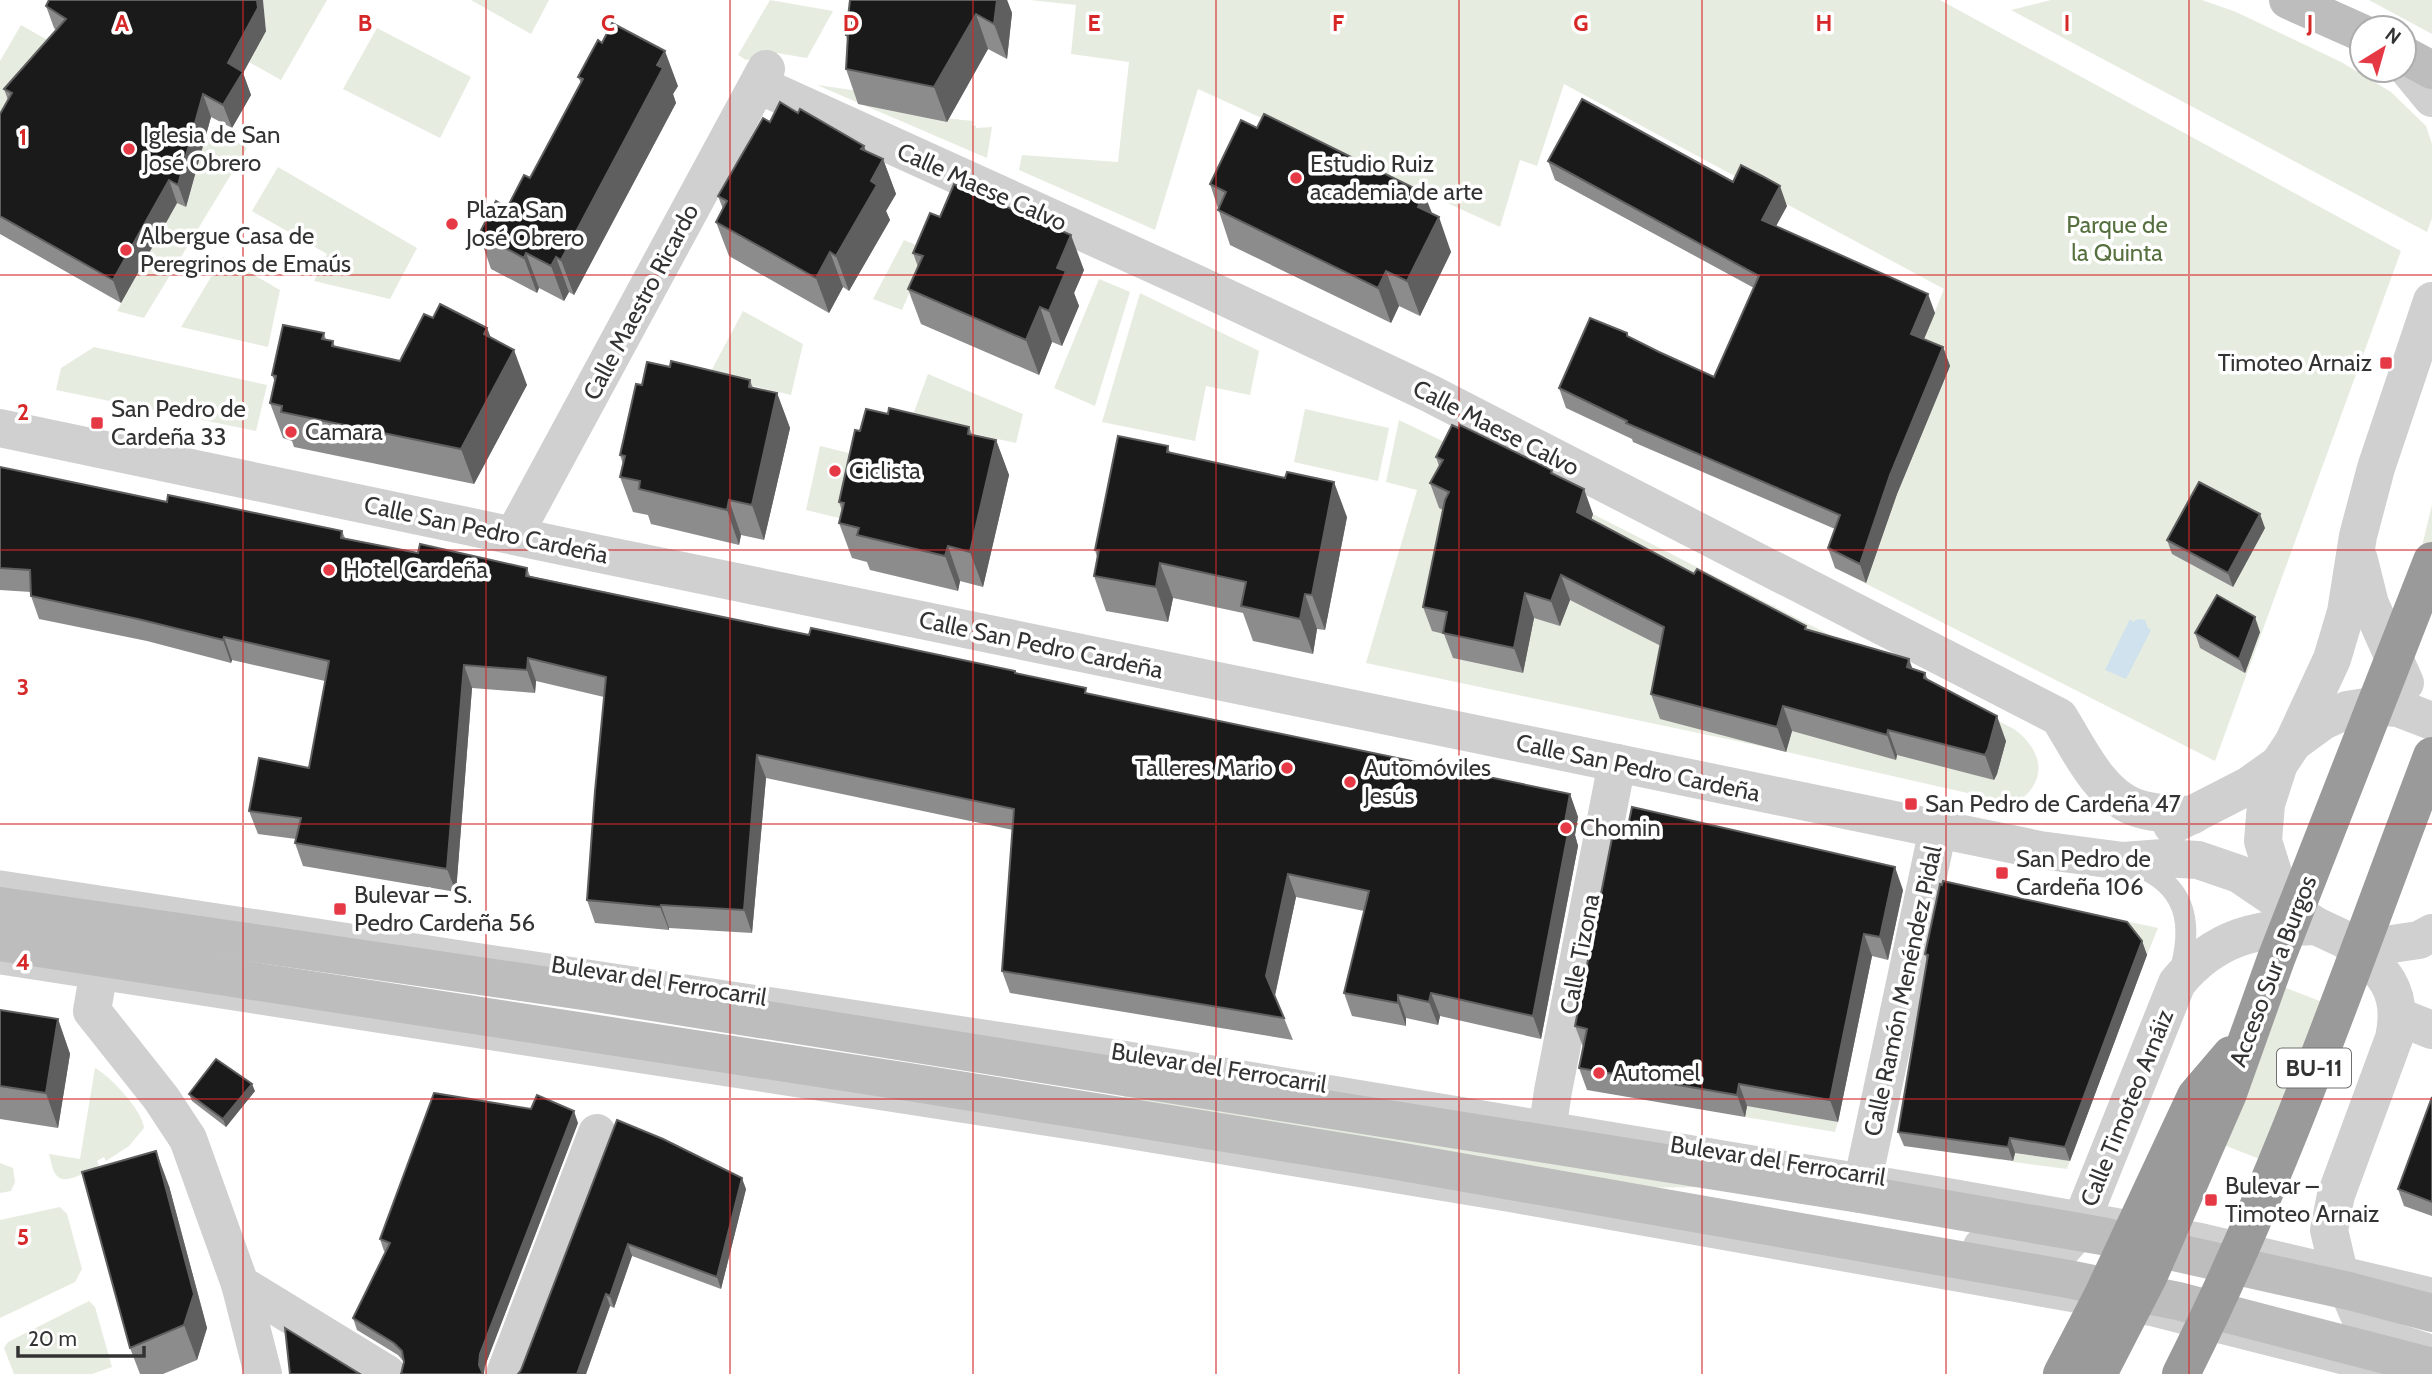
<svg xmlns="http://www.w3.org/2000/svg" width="2432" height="1374" font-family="Cabin,sans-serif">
<rect width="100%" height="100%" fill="#fff"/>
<!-- green -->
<g fill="#e6ecdf">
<path d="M263,0H327L281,80L249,62L266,31Z"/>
<path d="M471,0H549L531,34Z"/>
<path d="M770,0L833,11L807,58L777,53L746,60L738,55Z"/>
<path d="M1030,0H1940L2401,251L2215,761L1835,568L1862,492L1944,289L1564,84L1537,166L1520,160L1500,227L1198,89L1155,230L1019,170L1022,155L1118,162L1129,62L1071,54L1076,5Z"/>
<path d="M2051,0H2202L2236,12L2341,62L2391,92L2426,126L2432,144V218L2427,232L2011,10Z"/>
<path d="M2369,0H2432V34Z"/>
<path d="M21,25L63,49L0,154V61Z"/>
<path d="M377,28L471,77L440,138L343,89Z"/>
<path d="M817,85L859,91L944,118L973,121L972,125L976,126V128L992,127L987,158Z"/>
<path d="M213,127L247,148L144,318L117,311L155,242L136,180L186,207L203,145Z"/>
<path d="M278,167L417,248L390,299L314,281L327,254L252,211Z"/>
<path d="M904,240L928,250L902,310L873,299Z"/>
<path d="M223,257L280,290L268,347L181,327Z"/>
<path d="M1099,279L1130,292L1095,406L1054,388Z"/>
<path d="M1140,293L1259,351L1250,395L1206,386L1195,441L1102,422Z"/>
<path d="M743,311L803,344L791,395L709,375Z"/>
<path d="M94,347L267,385L256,431L56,390L61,368Z"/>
<path d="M928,374L1023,414L1016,443L911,420Z"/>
<path d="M1305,409L1389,428L1378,481L1294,462Z"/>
<path d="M1399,420L1593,514L2014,729C2034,744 2047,766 2032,788C2026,797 2018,802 2007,802L1760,746L1366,663L1417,490L1386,482Z"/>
<path d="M820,446L857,455L843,519L806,510Z"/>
<path d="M2432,505V609L2422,546Z"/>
<path d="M2088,913L2158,928L2147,955L2086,926Z"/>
<path d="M2252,975L2351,1013L2290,1171L2191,1132Z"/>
<path d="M95,1068C110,1076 143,1111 144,1128L129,1146L106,1161L104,1157L97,1161L99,1165C89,1170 66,1186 57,1176C52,1171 51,1160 49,1154L80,1159Z"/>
<path d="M1738,1069L1786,1113L1838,1122L1835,1132L1745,1117Z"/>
<path d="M1125,1090L1707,1187L1620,1188L1123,1101Z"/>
<path d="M2011,1106L2037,1114L2021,1154L2070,1161L2067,1169L2013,1162L2018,1136L2006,1134L2000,1160L1947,1152L1954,1119L2007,1129Z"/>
<path d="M0,1163L13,1168L15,1182L11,1191L0,1193Z"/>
<path d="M60,1207L67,1214L82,1269L75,1282L0,1318V1220Z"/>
<path d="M89,1301L95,1307L112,1367L92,1374H14L4,1348L8,1342Z"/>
</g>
<!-- water -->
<path fill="#cfe2ee" d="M2130,619L2133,622L2138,619L2145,620L2148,628L2151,630L2126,679L2105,670Z"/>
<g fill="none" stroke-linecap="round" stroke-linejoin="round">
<!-- service -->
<g stroke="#d0d0d0" stroke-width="21">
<path d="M2134,865C2187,884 2194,924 2179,974"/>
<path d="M0,881L1122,1051L1940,1187L2199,1233L2432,1288"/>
<path d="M0,964L1097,1133L1512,1202L2153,1316L2382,1374"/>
</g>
<!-- minor -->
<g stroke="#d0d0d0" stroke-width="38">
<path d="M759,85L1199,285L1429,393L2059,717C2078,747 2098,793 2134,807C2153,814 2174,814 2193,815"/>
<path d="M0,428L595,553L2040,850L2123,861L2163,858L2198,860L2239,874L2298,914"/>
<path d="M514,535L766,69"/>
<path d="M2172,825L2248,786L2279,764"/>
<path d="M101,958L92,1011L161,1098L188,1139L240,1284L263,1374"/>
<path d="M2399,1017L2432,1030"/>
<path d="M1545,1144L1553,1091L1617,763"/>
<path d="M1860,1194L1938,829"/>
<path d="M240,1284L387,1374"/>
<path d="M505,1374L597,1133"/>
</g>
<!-- tertiary -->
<g stroke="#d0d0d0" stroke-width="38">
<path d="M2404,64L2432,98"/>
<path d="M2359,560L2370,604L2405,683"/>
<path d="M2432,721L2398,708L2372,706L2347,710L2323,721L2293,743L2279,764L2266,804L2263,841L2274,876L2298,914L2316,926L2346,940L2385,945L2419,940L2432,933"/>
<path d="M2294,741L2332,659L2346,612L2358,536L2376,468L2432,301"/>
<path d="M2346,940C2382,970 2405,988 2394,1038L2336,1195L2329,1230L2337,1264L2362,1322L2386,1339L2423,1351"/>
<path d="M1982,1247L2019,1254L2060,1251L2077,1232L2177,983C2215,936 2258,928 2316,926"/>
</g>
<!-- secondary -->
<g stroke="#bdbdbd" stroke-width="38">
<path d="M2288,0L2362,33"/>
<path d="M2404,55L2432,70"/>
<path d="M0,906L590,992L1860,1194L2102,1236L2349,1291L2432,1313"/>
<path d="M0,942L909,1082L1386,1159L2068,1279L2178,1301L2432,1367"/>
</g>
<!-- motorway-bridge -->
<g stroke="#9a9a9a" stroke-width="38">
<path d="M2062,1374L2102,1297L2196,1096L2231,1055"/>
<path d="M2098,1374L2149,1275L2227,1096L2276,959L2432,561"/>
<path d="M2181,1374C2281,1176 2353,964 2432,756"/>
</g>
</g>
<!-- wall -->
<g fill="#8c8c8c">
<path d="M850,0H1007L1012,13L1007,59L988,49L947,122L858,104L846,69L847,40L846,35Z"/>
<path d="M46,6L266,31L243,73L251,95L232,128L211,117L186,207L177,203L121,303L0,234V114L8,100L4,89L56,30L54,28Z"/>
<path d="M578,77L678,86L673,94L676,103L574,295L569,292L564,301L539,288L537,293L491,269L479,234L507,208L530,178L581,83Z"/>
<path d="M866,151L883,159L896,194L886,211L890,220L849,291L843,287L829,313L729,256L716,222L723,209L718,196Z"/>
<path d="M1548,161L1787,206L1776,226L1935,313L1924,339L1943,347L1950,366L1897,494L1866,583L1835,568L1828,548L1835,529L1633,442L1632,439L1566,408L1559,388L1627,333L1628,337L1659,352L1714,377L1754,288L1555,180Z"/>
<path d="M1210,184L1432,214L1451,252L1420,316L1399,306L1391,323L1230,245Z"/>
<path d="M913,253L1084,270L1074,293L1079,306L1062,346L1052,342L1039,375L921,324L908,289L918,267Z"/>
<path d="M433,318L487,328L491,338L527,385L474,484L294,447L292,441L283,438L270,403L275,382L272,375L324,333L326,340L333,341L335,347L400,361Z"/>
<path d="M670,367L750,380L753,388L777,393L790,428L764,540L741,535L739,545L651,524L648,515L633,512L620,477L623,464L620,455Z"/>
<path d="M888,414L969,427L972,434L996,440L1009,475L983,587L960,581L958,591L870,570L867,562L852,558L839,523L842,511L839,502L860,431Z"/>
<path d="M1168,446L1170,453L1347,517L1325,630L1317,629L1313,654L1253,641L1243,613L1173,598L1168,622L1106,611L1094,576L1097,557L1095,550Z"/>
<path d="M1436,457L1552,470L1553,474L1593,514L1591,520L1694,574L1808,630L1913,669L1925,673L1928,680L2006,741L1997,774L1994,780L1897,755L1896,760L1792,731L1786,752L1660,719L1651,694L1661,646L1570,600L1560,626L1534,618L1523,673L1453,658L1444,634L1432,631L1423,607L1443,510L1439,508L1430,483L1439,466Z"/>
<path d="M0,467L167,502L342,531L345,538L418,553L527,568L530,576L809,635L1016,674L1089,694L1570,794L1578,817L1575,835L1578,846L1541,1039L1440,1016L1438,1025L1406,1018V1026L1352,1016L1344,993L1364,911L1296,897L1275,996L1293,1040L1010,993L1002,971L1013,830L766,778L752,933L669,928V930L595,923L587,900L604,697L536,681L535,693L472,688L456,892L303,866L295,843L296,839L258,834L249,811L309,768L325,681L232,660L231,663L147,641L39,619L31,596V592L0,590Z"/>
<path d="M2265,528L2233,587L2172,554L2167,540Z"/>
<path d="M2260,632L2245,673L2200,648L2195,633Z"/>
<path d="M1903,890L1888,960L1872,956L1838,1122L1747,1106L1745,1117L1587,1090L1579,1068L1583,1047L1575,1026Z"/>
<path d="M2142,941L2147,955L2070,1161L2015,1153L2013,1161L1904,1146L1898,1132L1927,960L1925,954Z"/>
<path d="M0,1010L58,1019L70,1054L58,1128L0,1119Z"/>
<path d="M255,1091L226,1127L192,1101L189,1094Z"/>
<path d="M2432,1097V1216L2404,1206L2398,1189Z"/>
<path d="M617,1120L746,1189L721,1289L632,1256L614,1308L610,1306L586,1374H518L521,1370Z"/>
<path d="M578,1123L485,1366L404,1362L398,1355L357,1330L353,1318L386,1252L384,1251L380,1239Z"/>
<path d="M169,1186L207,1328L197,1360L163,1374H140L130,1348Z"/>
</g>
<!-- shaded-wall -->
<g fill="#5f5f5f">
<path d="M257,0H263L266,31L243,73L251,95L232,128L223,105L228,63Z"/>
<path d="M997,0H1007L1012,13L1007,59L994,24Z"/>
<path d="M976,14L988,49L947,122L934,87Z"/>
<path d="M665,51L678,86L673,94L676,103L574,295L561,260Z"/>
<path d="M203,94L211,117L186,207L178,185Z"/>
<path d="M864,146L874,174L883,159L896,194L886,211L890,220L849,291L836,256L861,149Z"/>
<path d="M169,180L177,203L121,303L113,280Z"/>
<path d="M1780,186L1787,206L1769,239L1762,220Z"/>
<path d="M1424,193L1436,223L1439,217L1451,252L1420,316L1407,281L1418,207Z"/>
<path d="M1071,235L1084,270L1074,293L1079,306L1062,346L1049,311L1057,268Z"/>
<path d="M830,252L843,287L829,313L816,278Z"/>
<path d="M526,253L539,288L537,293L524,258Z"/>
<path d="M556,257L569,292L564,301L551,266Z"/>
<path d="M1386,271L1399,306L1391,323L1378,288Z"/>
<path d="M1928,294L1935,313L1918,353L1911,334Z"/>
<path d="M1040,307L1052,342L1039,375L1026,340Z"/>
<path d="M487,328L500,363L484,334Z"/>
<path d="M1943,347L1950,366L1897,494L1866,583L1860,564L1890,475Z"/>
<path d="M514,350L527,385L474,484L461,449Z"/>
<path d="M777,393L790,428L764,540L752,505Z"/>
<path d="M996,440L1009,475L983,587L970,552Z"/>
<path d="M1334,482L1347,517L1325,630L1312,595Z"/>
<path d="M1584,489L1593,514L1586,537L1577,512Z"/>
<path d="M729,500L741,535L739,545L727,510Z"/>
<path d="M2260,514L2265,528L2233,587L2228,573Z"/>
<path d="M948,546L960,581L958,591L945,556Z"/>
<path d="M1160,563L1173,598L1168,622L1156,587Z"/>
<path d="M1561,575L1570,600L1560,626L1551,601Z"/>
<path d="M1525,593L1534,618L1523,673L1514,648Z"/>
<path d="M1305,594L1317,629L1313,654L1300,619Z"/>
<path d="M2255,617L2260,632L2245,673L2239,659Z"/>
<path d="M224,637L232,660L231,663L223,640Z"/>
<path d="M528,658L536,681L535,693L527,670Z"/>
<path d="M1909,659L1918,684L1907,667Z"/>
<path d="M464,665L472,688L456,892L447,869Z"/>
<path d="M1783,706L1792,731L1786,752L1777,727Z"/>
<path d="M1997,716L2006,741L1997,774L1994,780L1985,755Z"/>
<path d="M1888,730L1897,755L1896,760L1887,735Z"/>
<path d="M757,755L766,778L752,933L744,910Z"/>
<path d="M1570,794L1578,817L1575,835L1578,846L1541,1039L1533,1016Z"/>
<path d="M1895,867L1903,890L1888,960L1880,937Z"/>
<path d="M1288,874L1296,897L1274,999L1266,976Z"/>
<path d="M661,905L669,928V930L660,907Z"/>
<path d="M1864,934L1872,956L1838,1122L1830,1100Z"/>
<path d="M2142,941L2147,955L2070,1161L2065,1147Z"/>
<path d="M1431,993L1440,1016L1438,1025L1429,1002Z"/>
<path d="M1398,995L1406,1018V1026L1398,1003Z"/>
<path d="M58,1019L70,1054L58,1128L46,1093Z"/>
<path d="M252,1084L255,1091L226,1127L223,1119Z"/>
<path d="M1739,1084L1747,1106L1745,1117L1737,1095Z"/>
<path d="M574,1111L578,1123L485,1366L484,1374H482L479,1365L480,1354Z"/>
<path d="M2010,1138L2015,1153L2013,1161L2008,1147Z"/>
<path d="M156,1151L169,1186L207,1328L197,1360L184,1325Z"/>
<path d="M742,1178L746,1189L721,1289L717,1277Z"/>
<path d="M628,1244L632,1256L614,1308L610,1296Z"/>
<path d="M606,1294L610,1306L586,1374H577Z"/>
</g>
<!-- building -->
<g fill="#1a1a1a" stroke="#5f5f5f" stroke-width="2">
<path d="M49,0H257L258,8L228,63L243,72L223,105L203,94L178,185L169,180L113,280L0,216V114L12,93L4,89L66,19L46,6Z"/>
<path d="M850,0H997L994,24L976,14L934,87L846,69L848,35H846Z"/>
<path d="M612,23L665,51L657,65L663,68L561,260L556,257L551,266L526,253L524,258L479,234L496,201L507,208L524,175L530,178L583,79L578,77L598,40L602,43Z"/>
<path d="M1582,99L1733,182L1741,165L1762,176L1780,186L1762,220L1928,294L1911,334L1943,347L1890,475L1860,564L1828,548L1840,515L1626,423L1627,421L1559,388L1590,318L1627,333V336L1659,352L1714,377L1759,276L1548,161Z"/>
<path d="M780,102L798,113L800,109L864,146L861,149L883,159L871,181L877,185L836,256L830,252L816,278L716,222L727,201L718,196L763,118L770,122Z"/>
<path d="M1264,114L1424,193L1418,207L1439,217L1407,281L1386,271L1378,288L1218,210L1226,192L1210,184L1241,120L1257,128Z"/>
<path d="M954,184L1071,235L1057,268L1066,271L1049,311L1040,307L1026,340L908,289L923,256L913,253L930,213L940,217Z"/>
<path d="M440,304L487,328L484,334L514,350L461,449L281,412L282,406L270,403L276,376L272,375L283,325L324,333L322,339L333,341L332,346L400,361L424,314L433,318Z"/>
<path d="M671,361L750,380L749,387L777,393L752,505L729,500L727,510L639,489L640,481L620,477L625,456L620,455L636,384L642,385L647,362L670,367Z"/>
<path d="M889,408L969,427L968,434L996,440L970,552L948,546L945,556L857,535L859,528L839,523L844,503L839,502L855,430L860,431L866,409L888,414Z"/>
<path d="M1452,425L1458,428L1460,425L1552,470L1551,473L1584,489L1577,512L1694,574L1697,569L1806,626L1805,629L1909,659L1907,667L1925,673L1924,678L1997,716L1988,749L1985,755L1888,730L1887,735L1783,706L1777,727L1651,694L1664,627L1561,575L1551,601L1525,593L1514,648L1443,633L1447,612L1423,607L1445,500L1449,492L1430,483L1443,460L1436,457Z"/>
<path d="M1118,436L1168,446L1167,452L1285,478L1287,472L1334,482L1312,595L1305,594L1300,619L1241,606L1246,582L1160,563L1156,587L1094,576L1099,550H1095Z"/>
<path d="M0,467L167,502L168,495L342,531L341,538L418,553L420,544L527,568L526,576L809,635L811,628L1015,671V673L1086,688L1085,693L1570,794L1565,822L1570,823L1533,1016L1431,993L1429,1002L1398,995V1003L1344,993L1369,891L1288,874L1266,976L1284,1018L1002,971L1014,809L757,755L744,910L661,905L660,907L587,900L595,791L606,677L528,658L527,670L464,665L447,869L295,843L301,818L249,811L259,758L309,768L329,661L224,637L223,640L138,619L31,596L30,570L0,568Z"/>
<path d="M2199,482L2260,514L2228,573L2167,540Z"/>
<path d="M2217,595L2255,617L2239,659L2195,633Z"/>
<path d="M1632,807L1895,867L1880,937L1864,934L1830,1100L1739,1084L1737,1095L1579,1068L1587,1029L1575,1026L1613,833L1626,836Z"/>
<path d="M1943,881L2127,922L2142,941L2065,1147L2010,1138L2008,1147L1898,1132L1928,955L1925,954L1940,884L1942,885Z"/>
<path d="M0,1010L58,1019L46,1093L0,1086Z"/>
<path d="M216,1059L252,1084L223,1119L189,1094Z"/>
<path d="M434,1093L531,1109L537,1095L574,1111L480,1354L479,1365L483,1374H401L404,1362L402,1351L394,1343L353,1318L390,1243L380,1239Z"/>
<path d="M2432,1097V1202L2398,1189Z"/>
<path d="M617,1120L663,1139L742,1178L717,1277L628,1244L610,1296L606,1294L577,1374H518L521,1370Z"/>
<path d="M156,1151L194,1294L184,1325L130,1348L82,1172Z"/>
<path d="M285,1328L360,1374H290Z"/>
</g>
<!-- grid -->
<path fill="none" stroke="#d62828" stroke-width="2" stroke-opacity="0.55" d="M243,0V1374M486,0V1374M730,0V1374M973,0V1374M1216,0V1374M1459,0V1374M1702,0V1374M1946,0V1374M2189,0V1374M0,275H2432M0,550H2432M0,824H2432M0,1099H2432"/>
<!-- markers -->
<g fill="#e63946" stroke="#fff" stroke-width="2.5">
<circle cx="129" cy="149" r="7"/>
<circle cx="1296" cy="178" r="7"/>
<circle cx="452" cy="224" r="7"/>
<circle cx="126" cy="250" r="7"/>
<rect x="2379" y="356" width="14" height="14" rx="3.5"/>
<rect x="90" y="416" width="14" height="14" rx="3.5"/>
<circle cx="291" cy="432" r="7"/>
<circle cx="835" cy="471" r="7"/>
<circle cx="329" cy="570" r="7"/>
<circle cx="1287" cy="768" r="7"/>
<circle cx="1350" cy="782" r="7"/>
<rect x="1904" y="797" width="14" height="14" rx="3.5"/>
<circle cx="1566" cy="828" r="7"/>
<rect x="1995" y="866" width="14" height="14" rx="3.5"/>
<rect x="333" y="902" width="14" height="14" rx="3.5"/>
<circle cx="1599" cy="1073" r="7"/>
<rect x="2204" y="1193" width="14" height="14" rx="3.5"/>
</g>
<g text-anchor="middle" stroke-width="7" stroke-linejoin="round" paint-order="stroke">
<!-- shield labels -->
<rect fill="#fff" stroke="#707070" stroke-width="2" x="2277" y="1048.5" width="74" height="39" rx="5"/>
<g font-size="23" font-weight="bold" fill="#333">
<text x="2314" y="1076">BU-11</text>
</g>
<!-- poi labels -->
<g font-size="24" fill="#333" stroke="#fff" text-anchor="start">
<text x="143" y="143">Iglesia de San<tspan x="143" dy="28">José Obrero</tspan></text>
<text x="1310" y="172">Estudio Ruiz<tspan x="1310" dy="28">academia de arte</tspan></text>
<text x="466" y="218">Plaza San<tspan x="466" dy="28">José Obrero</tspan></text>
<text x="140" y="244">Albergue Casa de<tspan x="140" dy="28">Peregrinos de Emaús</tspan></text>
<text x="2372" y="371" text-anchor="end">Timoteo Arnaiz</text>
<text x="111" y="417">San Pedro de<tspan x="111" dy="28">Cardeña 33</tspan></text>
<text x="305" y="440">Camara</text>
<text x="849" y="479">Ciclista</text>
<text x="343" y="578">Hotel Cardeña</text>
<text x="1273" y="776" text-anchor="end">Talleres Mario</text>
<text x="1364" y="776">Automóviles<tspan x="1364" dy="28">Jesús</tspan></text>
<text x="1925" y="812">San Pedro de Cardeña 47</text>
<text x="1580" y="836">Chomin</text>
<text x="2016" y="867">San Pedro de<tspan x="2016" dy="28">Cardeña 106</tspan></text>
<text x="354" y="903">Bulevar – S.<tspan x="354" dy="28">Pedro Cardeña 56</tspan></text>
<text x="1613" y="1081">Automel</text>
<text x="2225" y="1194">Bulevar –<tspan x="2225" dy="28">Timoteo Arnaiz</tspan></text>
</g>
<!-- street labels -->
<g font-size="24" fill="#333" stroke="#fff">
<text transform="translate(982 187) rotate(24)" y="8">Calle Maese Calvo</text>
<text transform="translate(641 302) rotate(-62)" y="8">Calle Maestro Ricardo</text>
<text transform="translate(1496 428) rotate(27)" y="8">Calle Maese Calvo</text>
<text transform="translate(486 530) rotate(12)" y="8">Calle San Pedro Cardeña</text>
<text transform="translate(1041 645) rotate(12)" y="8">Calle San Pedro Cardeña</text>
<text transform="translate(1638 768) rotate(12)" y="8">Calle San Pedro Cardeña</text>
<text transform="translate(1580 954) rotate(-79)" y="8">Calle Tizona</text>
<text transform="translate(2273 971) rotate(-69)" y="8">Acceso Sur a Burgos</text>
<text transform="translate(659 981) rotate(9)" y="8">Bulevar del Ferrocarril</text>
<text transform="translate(1903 991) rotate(-78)" y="8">Calle Ramón Menéndez Pidal</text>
<text transform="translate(1219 1068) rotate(9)" y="8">Bulevar del Ferrocarril</text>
<text transform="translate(2127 1108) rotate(-68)" y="8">Calle Timoteo Arnáiz</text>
<text transform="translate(1778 1161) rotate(9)" y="8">Bulevar del Ferrocarril</text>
</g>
<!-- park labels -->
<g font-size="24" fill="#56703f" stroke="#fff">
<text x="2117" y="233">Parque de<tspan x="2117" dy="28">la Quinta</tspan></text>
</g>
</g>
<g font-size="23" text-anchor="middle" font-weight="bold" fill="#d62828" stroke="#fff" stroke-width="7" stroke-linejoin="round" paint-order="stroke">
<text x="122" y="31">A</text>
<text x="365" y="31">B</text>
<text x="608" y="31">C</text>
<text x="851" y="31">D</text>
<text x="1094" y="31">E</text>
<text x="1338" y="31">F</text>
<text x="1581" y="31">G</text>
<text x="1824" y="31">H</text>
<text x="2067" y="31">I</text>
<text x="2310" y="31">J</text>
<text x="23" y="145">1</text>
<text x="23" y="420">2</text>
<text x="23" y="695">3</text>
<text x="23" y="970">4</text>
<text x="23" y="1245">5</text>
</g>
<!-- north arrow -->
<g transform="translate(2383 49) rotate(37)"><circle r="33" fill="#ffffff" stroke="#adadad" stroke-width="2"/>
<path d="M0-5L12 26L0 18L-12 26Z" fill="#e63946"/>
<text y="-10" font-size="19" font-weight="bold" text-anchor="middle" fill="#333333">N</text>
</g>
<!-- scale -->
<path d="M18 1346v10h126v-10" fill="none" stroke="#333333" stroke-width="3.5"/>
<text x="28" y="1346" font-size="21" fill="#333333" stroke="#ffffff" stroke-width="5" paint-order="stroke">20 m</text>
</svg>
